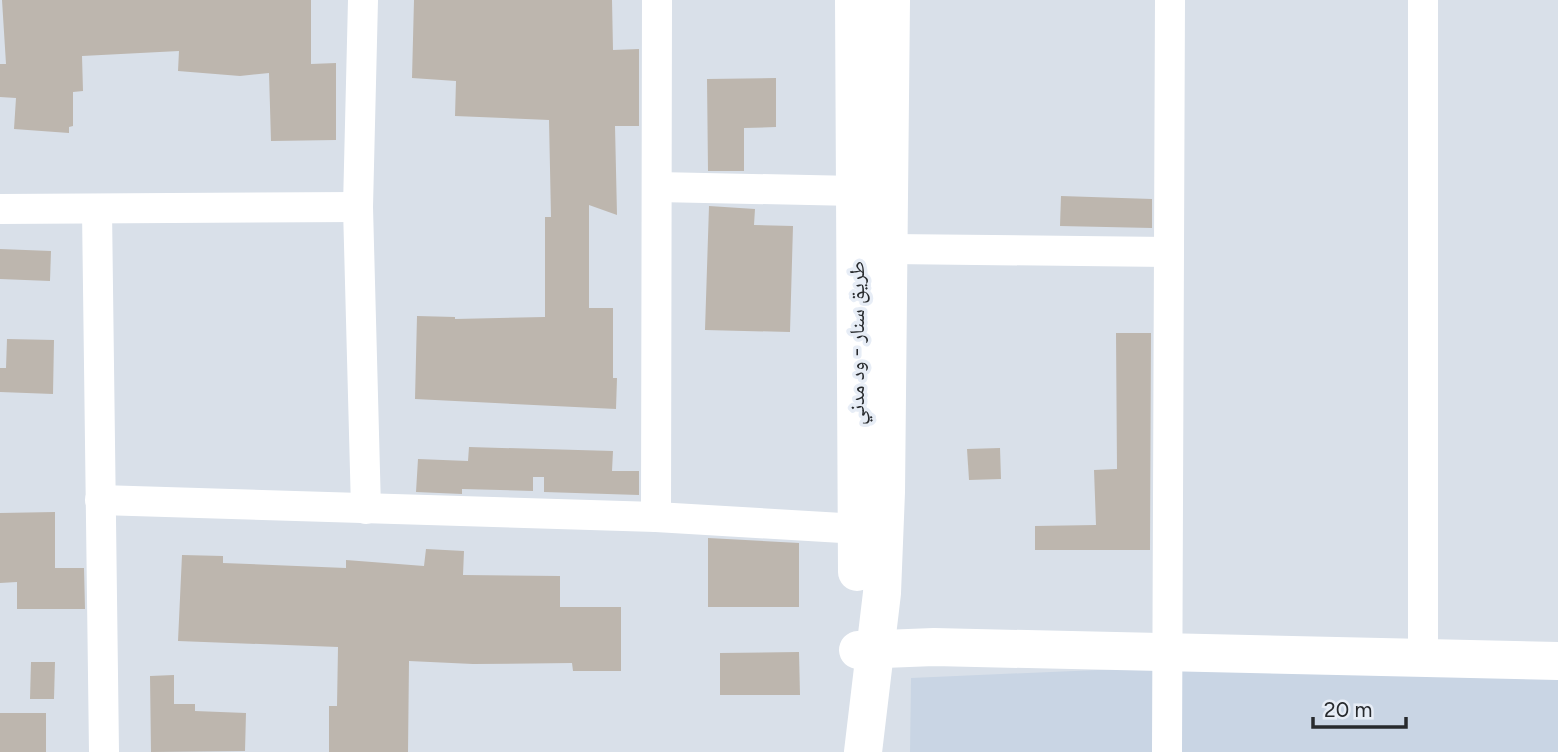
<svg xmlns="http://www.w3.org/2000/svg" width="1558" height="752" font-family="Figtree,'Noto Naskh Arabic',sans-serif">
<rect width="100%" height="100%" fill="#d9e0e9"/>
<!-- built -->
<path fill="#c9d5e4" d="M1558,650V752H910L911,678Z"/>
<!-- building -->
<g fill="#bdb6ae">
<path d="M2,0H311V64L336,63V140L271,141L269,73L240,76L178,71L179,51L82,56L83,91L73,92V126L69,127V133L14,129L16,98L0,97V64H6Z"/>
<path d="M414,0H612L613,50L639,49V126H615L617,215L589,205V308H613V378H617L616,409L415,399L417,316L455,317V319L545,317V217H551L549,120L455,116L456,81L412,78Z"/>
<path d="M776,78V127L744,128V171H708L707,79Z"/>
<path d="M1061,196L1152,199V228L1060,226Z"/>
<path d="M709,206L755,209L754,225L793,226L790,332L705,330Z"/>
<path d="M0,249L51,251L50,281L0,279Z"/>
<path d="M1116,333H1151L1150,550H1035V526L1096,525L1094,470L1117,469Z"/>
<path d="M7,339L54,340L53,394L0,392V368H6Z"/>
<path d="M469,447L613,451L612,471H639V495L544,492V477H533V491L462,489V494L416,492L418,459L468,461Z"/>
<path d="M1000,448L1001,479L969,480L967,449Z"/>
<path d="M55,512V568H84L85,609H17V582L0,583V513Z"/>
<path d="M708,538L799,543V607H708Z"/>
<path d="M426,549L464,551L463,575L560,576V607H621V671H573L572,663L473,664L409,661L408,752H329V706H337L338,647L178,641L182,555L223,556V563L346,568V560L424,566Z"/>
<path d="M799,652L800,695H720V653Z"/>
<path d="M31,662H55L54,699H30Z"/>
<path d="M174,675V704H195V711L246,713L245,751L151,752L150,676Z"/>
<rect x="0" y="713" width="46" height="39"/>
</g>
<g fill="none" stroke-linecap="round" stroke-linejoin="round">
<!-- street -->
<g stroke="#fff" stroke-width="30">
<path d="M363,0L358,207L366,509"/>
<path d="M657,187L856,191"/>
<path d="M0,209L358,207"/>
<path d="M97,210L104,752"/>
<path d="M891,249L1168,252"/>
<path d="M100,500L656,517L876,530"/>
<path d="M656,517L657,0"/>
<path d="M1423,656V0"/>
<path d="M1167,752L1170,0"/>
</g>
<!-- secondary -->
<g stroke="#fff" stroke-width="38">
<path d="M854,0L857,572"/>
<path d="M858,650L934,647L1558,661"/>
<path d="M863,752L882,593L886,492L891,0"/>
</g>
</g>
<g text-anchor="middle" stroke-width="7" stroke-linejoin="round" paint-order="stroke">
<!-- street labels -->
<g font-size="21" fill="#272a2d" stroke="#e7edf6">
<text transform="translate(857 343) rotate(-90)" y="7">طريق سنار - ود مدني</text>
</g>
</g>
<!-- scale -->
<path d="M1313 717v10h93v-10" fill="none" stroke="#272a2d" stroke-width="3.5"/>
<text x="1324" y="717" font-size="21" fill="#272a2d" stroke="#e7edf6" stroke-width="5" paint-order="stroke">20 m</text>
</svg>
